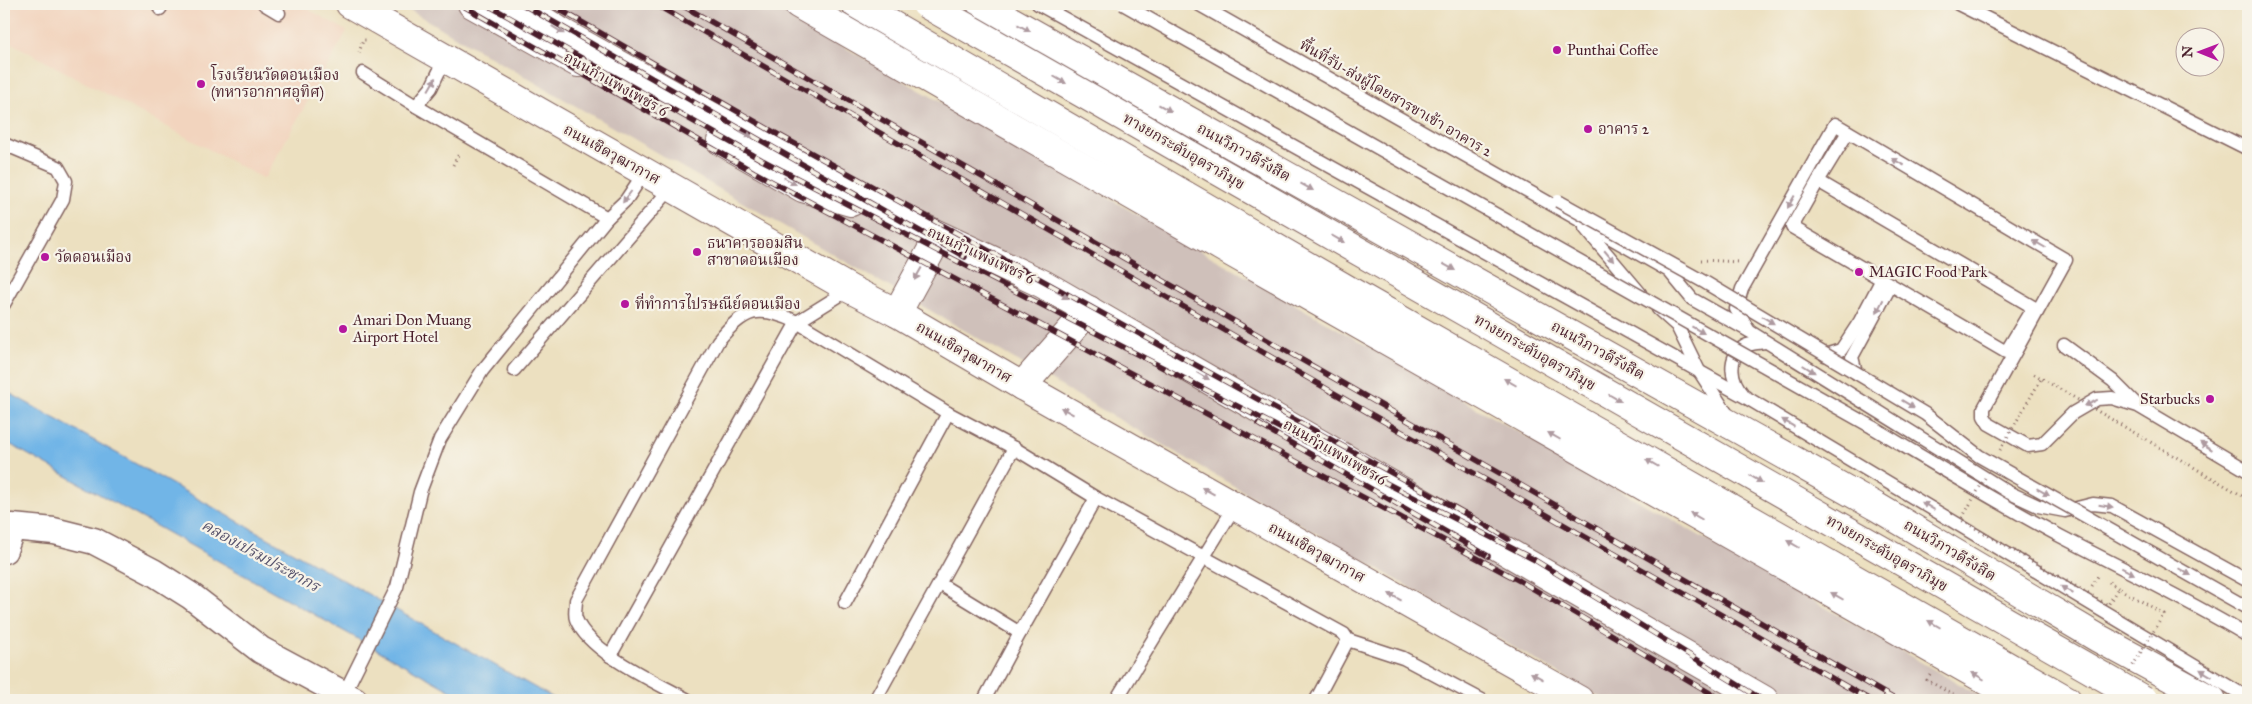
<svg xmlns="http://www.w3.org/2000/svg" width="2252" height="704" font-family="'IM FELL Great Primer','Noto Serif Thai',serif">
<rect width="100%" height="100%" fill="#f7f3e8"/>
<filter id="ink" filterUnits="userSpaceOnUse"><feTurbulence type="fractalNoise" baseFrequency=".02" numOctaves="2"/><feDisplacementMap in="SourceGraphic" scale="10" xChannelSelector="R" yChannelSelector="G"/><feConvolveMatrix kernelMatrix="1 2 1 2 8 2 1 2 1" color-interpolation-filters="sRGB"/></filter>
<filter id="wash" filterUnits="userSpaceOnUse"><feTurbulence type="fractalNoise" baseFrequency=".0096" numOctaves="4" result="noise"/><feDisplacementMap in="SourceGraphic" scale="20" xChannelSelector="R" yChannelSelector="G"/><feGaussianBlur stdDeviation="1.12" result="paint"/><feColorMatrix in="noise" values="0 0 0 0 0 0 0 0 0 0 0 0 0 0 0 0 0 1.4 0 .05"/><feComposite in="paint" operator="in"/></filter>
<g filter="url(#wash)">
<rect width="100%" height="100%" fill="#ece0c0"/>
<!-- built -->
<path fill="#f2d4be" d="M4,4H299L347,31L264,179L4,39Z"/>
<!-- industrial -->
<path fill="#cfc0ba" d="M399,4H769L1987,700H1605Z"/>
<!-- water -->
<path fill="#71b5e7" stroke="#5e6a89" d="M4,390L557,700H467L4,441Z"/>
</g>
<g filter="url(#ink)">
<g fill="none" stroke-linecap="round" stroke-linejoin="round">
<defs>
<g id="lane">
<path d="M264,4L279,13"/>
<path d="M1038,4L1747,398L2248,698"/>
<path d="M1198,4L1669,271L1692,299L1749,331L2008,492L2038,506L2065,511L2093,504L2112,506L2248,581"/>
<path d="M1958,4L2248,149"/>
<path d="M160,9L163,4"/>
<path d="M363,73L416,106L607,218"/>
<path d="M416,106L431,88L445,59"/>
<path d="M4,144L58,167L66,181L63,199L4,304"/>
<path d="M1818,181L2033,307L2006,352L1792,227Z"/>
<path d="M1818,181L1848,132"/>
<path d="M1585,228L1640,293"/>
<path d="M1658,309L1677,326L1699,371L1729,417"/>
<path d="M1749,331L1736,309L1742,289L1835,124L2066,260L1984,408V416L1989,424L2028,446L2042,444L2073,413L2097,399L2112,398L2138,406L2248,471"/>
<path d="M2064,345L2113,381L2136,404"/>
<path d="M1825,355L1841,350L1860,321L1882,279"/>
<path d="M514,370L672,187"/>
<path d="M1856,373L1852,357L1891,285"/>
<path d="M1743,394C1731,381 1726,357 1745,346C1750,343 1759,343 1765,342"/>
<path d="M1872,427C1934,464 1996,502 2060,536C2123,569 2187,599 2248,636"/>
<path d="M940,584L1020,633L984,700"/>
<path d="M845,603L948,413"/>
<path d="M2239,603L2248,608"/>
<path d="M1020,633L1096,498"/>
<path d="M610,656L797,322L850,289"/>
<path d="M342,698L397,587L420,492L440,439L482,371L607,218L626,200L644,173"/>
<path d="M688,700C658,683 589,653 576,619C574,614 576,606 576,600L718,341C744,309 758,304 797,322L948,413L1014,448L1096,498L1344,634L1348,640L1403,658L1482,700"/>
<path d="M875,700L1014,448"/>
<path d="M1116,700L1235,506"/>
<path d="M1316,700L1348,640"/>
</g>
<path id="street" d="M4,550L12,527L54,531L94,541L153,572L191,596L261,650L354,700"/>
<g id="secondary">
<path d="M350,4L850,289L897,313L1022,386L1579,700"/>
<path d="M472,4L578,63"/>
<path d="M517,4L561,32L711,116L798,161L898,216L1043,284L1764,700"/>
<path d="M721,141L803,188L851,202"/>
<path d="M897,313L939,236"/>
<path d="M1022,386L1089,310"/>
</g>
<g id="highway">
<path d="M798,4L1234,254L2021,700"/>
<path d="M856,4L1352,292L2067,700"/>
<path d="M981,4L1877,507L2098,638L2212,700"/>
</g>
</defs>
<!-- lane casing -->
<use href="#lane" stroke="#83635f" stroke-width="15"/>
<!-- street casing -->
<use href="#street" stroke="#83635f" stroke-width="29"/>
<!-- secondary casing -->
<use href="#secondary" stroke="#83635f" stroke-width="30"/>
<!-- highway casing -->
<use href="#highway" stroke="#83635f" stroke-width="30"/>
<!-- path -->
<g stroke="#83635f" stroke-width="3" stroke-dasharray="1 4" stroke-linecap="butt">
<path d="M359,53L363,40H366"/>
<path d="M453,165L460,152"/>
<path d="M1701,260L1739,262"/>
<path d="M2109,582L2118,588"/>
<path d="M2092,586L2098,576"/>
<path d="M1930,675L1927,680L1962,700"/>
</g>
<!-- lane -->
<use href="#lane" stroke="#fff" stroke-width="12"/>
<!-- street -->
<use href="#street" stroke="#fff" stroke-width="26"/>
<!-- secondary -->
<use href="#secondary" stroke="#fff" stroke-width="28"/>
<!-- highway -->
<use href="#highway" stroke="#fff" stroke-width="28"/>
<defs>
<g id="rail">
<path d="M460,4L754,172L1520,581L1722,700"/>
<path d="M486,4L762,160L1533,559L1763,700"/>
<path d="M522,4L965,257"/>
<path d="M550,4L777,134L1477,520L1508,539"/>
<path d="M655,4L1870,700"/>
<path d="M680,4L1896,700"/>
<path d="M1258,424L1488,556"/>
</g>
</defs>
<!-- rail casing -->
<use href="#rail" stroke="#4a1f2b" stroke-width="5.5"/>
<!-- rail -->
<use href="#rail" stroke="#f7f3e8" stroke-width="4" stroke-dasharray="11" stroke-linecap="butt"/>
<defs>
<g id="lane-bridge">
<path d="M1123,4L1872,427"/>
<path d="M1558,201L1706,283L1925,414L1979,456L2239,603"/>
</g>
<path id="highway-bridge" d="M926,4L2144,700"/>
</defs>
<!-- lane-bridge casing -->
<use href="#lane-bridge" stroke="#83635f" stroke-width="15" stroke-linecap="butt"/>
<!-- highway-bridge casing -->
<use href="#highway-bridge" stroke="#83635f" stroke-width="30" stroke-linecap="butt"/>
<!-- path-bridge -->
<g stroke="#83635f" stroke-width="3" stroke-dasharray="1 4" stroke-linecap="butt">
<path d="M2034,374L2248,499"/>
<path d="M2000,450L2041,379"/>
<path d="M1985,478L1961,520L2108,605L2118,588L2164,614L2132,667"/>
</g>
<!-- lane-bridge -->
<use href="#lane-bridge" stroke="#fff" stroke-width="12"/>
<!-- highway-bridge -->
<use href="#highway-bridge" stroke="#fff" stroke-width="28"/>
</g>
<!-- one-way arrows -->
<defs><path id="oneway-solid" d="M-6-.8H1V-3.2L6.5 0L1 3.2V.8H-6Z" transform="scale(1.25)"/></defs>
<g fill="#ae9aa0">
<use href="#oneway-solid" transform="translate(1024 28) rotate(29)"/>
<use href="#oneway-solid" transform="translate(558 30) rotate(32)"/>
<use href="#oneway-solid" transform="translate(1060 80) rotate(30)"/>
<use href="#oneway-solid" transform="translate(432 84) rotate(-60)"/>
<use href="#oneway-solid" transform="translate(1165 108) rotate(29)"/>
<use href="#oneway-solid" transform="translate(746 134) rotate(27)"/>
<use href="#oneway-solid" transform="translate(1898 162) rotate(-150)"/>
<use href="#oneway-solid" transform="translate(790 181) rotate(30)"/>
<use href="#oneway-solid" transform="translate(1307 187) rotate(29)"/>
<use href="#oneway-solid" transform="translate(627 197) rotate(127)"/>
<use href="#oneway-solid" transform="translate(1791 202) rotate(119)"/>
<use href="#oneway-solid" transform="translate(1338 239) rotate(30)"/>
<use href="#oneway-solid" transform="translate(2039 244) rotate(-150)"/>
<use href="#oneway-solid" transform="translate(1609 256) rotate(50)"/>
<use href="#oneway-solid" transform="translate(1449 267) rotate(29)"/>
<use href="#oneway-solid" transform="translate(918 274) rotate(119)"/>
<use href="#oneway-solid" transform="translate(1062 295) rotate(30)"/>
<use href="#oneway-solid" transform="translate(1880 306) rotate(117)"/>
<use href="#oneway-solid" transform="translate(1768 320) rotate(31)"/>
<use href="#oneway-solid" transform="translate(1698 330) rotate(29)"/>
<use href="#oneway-solid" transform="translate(1809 369) rotate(32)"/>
<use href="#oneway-solid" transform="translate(1203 376) rotate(30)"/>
<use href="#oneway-solid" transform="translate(1510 382) rotate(-150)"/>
<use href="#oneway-solid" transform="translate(1615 398) rotate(30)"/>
<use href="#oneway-solid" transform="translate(2091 403) rotate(154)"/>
<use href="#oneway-solid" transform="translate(1908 404) rotate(31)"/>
<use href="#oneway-solid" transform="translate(1067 411) rotate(-151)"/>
<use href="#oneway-solid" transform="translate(1788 423) rotate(-149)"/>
<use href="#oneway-solid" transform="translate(1554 436) rotate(-150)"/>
<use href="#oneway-solid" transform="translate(2206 446) rotate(-149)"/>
<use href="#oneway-solid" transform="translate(1652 463) rotate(-150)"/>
<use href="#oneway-solid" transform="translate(1756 479) rotate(30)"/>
<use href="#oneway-solid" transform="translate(1208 491) rotate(-151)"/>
<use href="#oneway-solid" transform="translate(2043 492) rotate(30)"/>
<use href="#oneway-solid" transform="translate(1928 506) rotate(-149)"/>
<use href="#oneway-solid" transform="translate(2106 506) rotate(9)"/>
<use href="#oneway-solid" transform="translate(1696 516) rotate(-150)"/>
<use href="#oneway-solid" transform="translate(1793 544) rotate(-150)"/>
<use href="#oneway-solid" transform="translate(2128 571) rotate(27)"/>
<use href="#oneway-solid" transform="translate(2185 572) rotate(30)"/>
<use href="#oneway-solid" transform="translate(2067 590) rotate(-149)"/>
<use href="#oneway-solid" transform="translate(1837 596) rotate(-150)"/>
<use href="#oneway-solid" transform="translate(1395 597) rotate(-151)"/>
<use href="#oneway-solid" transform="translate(1934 624) rotate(-150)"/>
<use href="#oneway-solid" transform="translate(2206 673) rotate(-149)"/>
<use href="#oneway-solid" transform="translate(1537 676) rotate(-151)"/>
<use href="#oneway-solid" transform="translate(1978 676) rotate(-150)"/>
</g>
</g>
<!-- markers -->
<g fill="#b5179e" stroke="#f7f3e8" stroke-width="2">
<circle cx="1557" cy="50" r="5"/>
<circle cx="201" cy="84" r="5"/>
<circle cx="1588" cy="129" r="5"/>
<circle cx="697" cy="252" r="5"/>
<circle cx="45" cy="257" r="5"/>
<circle cx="1859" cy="272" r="5"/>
<circle cx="625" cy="304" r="5"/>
<circle cx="343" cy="329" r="5"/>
<circle cx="2210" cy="399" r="5"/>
</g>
<g text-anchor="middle" stroke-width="4.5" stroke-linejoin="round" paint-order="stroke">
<!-- poi labels -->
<g font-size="15" fill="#4a1f2b" stroke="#f7f3e8" text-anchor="start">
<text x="1567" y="55">Punthai Coffee</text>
<text x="211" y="80">โรงเรียนวัดดอนเมือง<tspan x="211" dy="17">(ทหารอากาศอุทิศ)</tspan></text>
<text x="1598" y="134">อาคาร 2</text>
<text x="707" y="248">ธนาคารออมสิน<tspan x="707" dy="17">สาขาดอนเมือง</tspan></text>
<text x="55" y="262">วัดดอนเมือง</text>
<text x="1869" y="277">MAGIC Food Park</text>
<text x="635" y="309">ที่ทำการไปรษณีย์ดอนเมือง</text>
<text x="353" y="325">Amari Don Muang<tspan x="353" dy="17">Airport Hotel</tspan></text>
<text x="2200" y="404" text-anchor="end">Starbucks</text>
</g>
<!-- street labels -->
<g font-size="15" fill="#4a1f2b" stroke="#f7f3e8">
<text transform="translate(616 84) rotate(29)" y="5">ถนนกำแพงเพชร 6</text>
<text transform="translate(1396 98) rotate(30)" y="5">พื้นที่รับ-ส่งผู้โดยสารขาเข้า อาคาร 2</text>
<text transform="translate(1184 151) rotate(30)" y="5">ทางยกระดับอุตราภิมุข</text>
<text transform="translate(1244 152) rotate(29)" y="5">ถนนวิภาวดีรังสิต</text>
<text transform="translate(612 154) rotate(29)" y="5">ถนนเชิดวุฒากาศ</text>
<text transform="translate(981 255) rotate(25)" y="5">ถนนกำแพงเพชร 6</text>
<text transform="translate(1598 350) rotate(29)" y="5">ถนนวิภาวดีรังสิต</text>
<text transform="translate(964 352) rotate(30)" y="5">ถนนเชิดวุฒากาศ</text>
<text transform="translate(1535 352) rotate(30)" y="5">ทางยกระดับอุตราภิมุข</text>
<text transform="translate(1335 452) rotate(30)" y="5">ถนนกำแพงเพชร 6</text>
<text transform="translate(1950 550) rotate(31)" y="5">ถนนวิภาวดีรังสิต</text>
<text transform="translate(1317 552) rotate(29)" y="5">ถนนเชิดวุฒากาศ</text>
<text transform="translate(1887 553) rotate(30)" y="5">ทางยกระดับอุตราภิมุข</text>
</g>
<!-- water labels -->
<g font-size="16" font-style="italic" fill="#58546d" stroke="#f7f3e8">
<text transform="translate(261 555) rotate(29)" y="6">คลองเปรมประชากร</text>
</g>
</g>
<!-- margin -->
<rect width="2252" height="704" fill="none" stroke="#f7f3e8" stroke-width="20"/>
<!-- north arrow -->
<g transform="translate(2200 52) rotate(271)"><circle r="24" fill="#f7f3e8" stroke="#b29e9c"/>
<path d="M0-4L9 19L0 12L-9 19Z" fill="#b5179e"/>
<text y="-8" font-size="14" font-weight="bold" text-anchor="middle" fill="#4a1f2b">N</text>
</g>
</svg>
